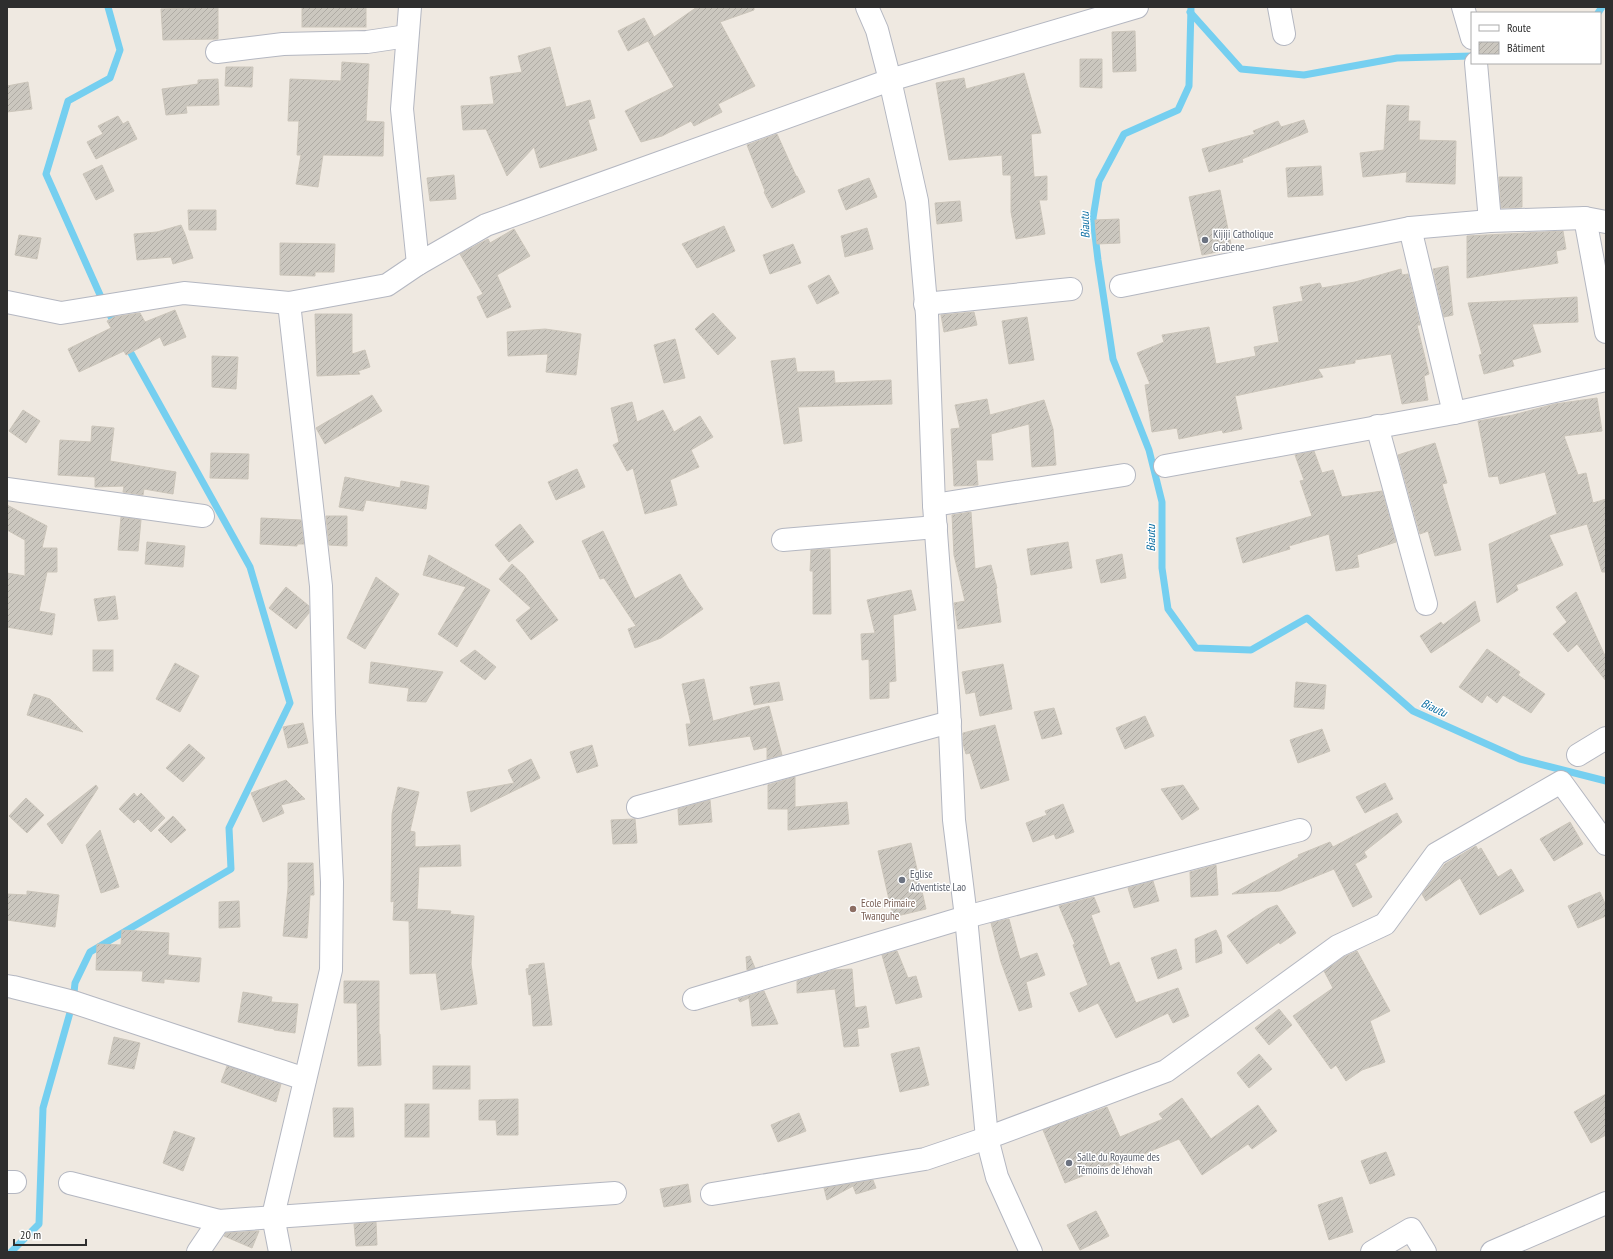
<svg xmlns="http://www.w3.org/2000/svg" width="1613" height="1259" font-family="'PT Sans Narrow',sans-serif">
<defs>
<pattern id="building-hatch" width="6" height="6" patternUnits="userSpaceOnUse"><rect width="6" height="6" fill="#cbc7bf"/><path d="M-1 1l2-2M0 6l6-6M5 7l2-2" fill="none" stroke="#afaba4"/></pattern>
</defs>
<rect width="100%" height="100%" fill="#efe9e1"/>
<g fill="none" stroke-linecap="round" stroke-linejoin="round">
<!-- stream -->
<g stroke="#75cff0" stroke-width="7">
<path d="M108,7L120,50L110,78L68,101L46,174L105,306L116,326"/>
<path d="M1191,7L1189,86L1178,110L1124,134L1099,181L1093,218L1098,260L1113,359L1149,450L1162,502V568L1168,609L1196,648L1251,650L1307,618L1413,711L1520,759L1606,781"/>
<path d="M1190,12L1241,69L1304,75L1397,58L1472,56"/>
<path d="M1598,13L1602,7"/>
<path d="M11,1252L39,1224L43,1108L73,1002L75,983L90,952L231,869L229,828L290,703L250,567L127,346"/>
</g>
</g>
<!-- building -->
<g fill="url(#building-hatch)" stroke="#cbc5ba">
<path d="M218,7V39L163,40L161,9Z"/>
<rect x="302" y="7" width="64" height="20"/>
<path d="M697,7H754V10L720,22L755,86L718,104L722,112L694,126L691,121L662,136L641,142L625,111L674,87L648,41L628,51L618,31L644,18L654,37Z"/>
<path d="M1135,31L1136,71L1113,72L1112,32Z"/>
<path d="M550,47L566,107L590,100L595,118L588,120L597,150L540,168L534,147L507,176L486,129L463,130L461,106L494,104L490,77L522,72L518,56Z"/>
<path d="M1080,59H1102V88L1080,87Z"/>
<path d="M342,62L369,64L366,121L384,122L383,156L323,155L318,187L296,184L301,155H297L299,121H288L290,79L341,81Z"/>
<path d="M226,67H253L252,87L225,86Z"/>
<path d="M1024,73L1041,133L1031,134L1034,177L1047,176V200H1039L1045,234L1016,239L1011,212V175H1003L1002,155L949,160L936,83L964,78L966,89Z"/>
<path d="M218,79L219,105L186,106L187,113L166,115L162,89L198,84V80Z"/>
<path d="M28,82L32,109L7,112V86Z"/>
<path d="M1387,105L1409,106L1408,121H1420L1419,140L1456,141L1455,184L1406,182L1407,172L1363,177L1360,153L1384,150Z"/>
<path d="M118,116L123,124L128,121L137,139L96,159L87,142L103,134L98,126Z"/>
<path d="M1304,120L1308,132L1242,159L1243,162L1209,172L1202,149L1255,134L1253,131L1278,121L1281,127Z"/>
<path d="M777,134L796,176H797L805,192L772,208L764,192L765,191L747,145Z"/>
<path d="M102,165L114,191L96,200L83,174Z"/>
<path d="M1321,166L1323,195L1288,197L1286,168Z"/>
<path d="M454,175L456,199L430,201L427,178Z"/>
<path d="M1499,177H1522V207L1501,208Z"/>
<path d="M869,178L877,197L846,210L838,190Z"/>
<path d="M1220,190L1232,249L1202,255L1189,197Z"/>
<path d="M960,201L962,221L937,224L935,203Z"/>
<path d="M188,210H216V230H189Z"/>
<path d="M1119,219L1120,243L1097,244L1095,220Z"/>
<path d="M181,225L185,234L193,258L173,264L171,257L137,260L134,234L157,232Z"/>
<path d="M724,226L735,251L697,268L682,244Z"/>
<path d="M867,228L873,249L845,257L841,236Z"/>
<path d="M514,229L530,256L497,275L511,307L487,318L477,297L483,294L460,254L488,239L490,243Z"/>
<path d="M1563,231L1566,249L1556,251L1558,263L1467,278V236Z"/>
<path d="M19,235L41,238L37,259L15,255Z"/>
<path d="M280,243L335,244L334,272H315V276L280,275Z"/>
<path d="M793,244L801,263L770,274L763,255Z"/>
<path d="M1448,266L1453,315L1444,317L1433,269Z"/>
<path d="M1401,269L1402,275L1408,274L1420,325H1417L1429,374L1424,376L1428,400L1402,404L1391,354L1355,360V363L1318,369L1323,377L1235,396L1242,429L1223,433L1222,430L1179,439L1177,428L1152,432L1145,385L1150,384L1137,353L1164,342L1162,335L1209,327L1216,364L1256,356L1254,347L1279,342L1273,307L1303,301L1300,287L1320,283L1322,288L1355,282Z"/>
<path d="M829,275L839,293L817,304L808,286Z"/>
<path d="M1577,297L1578,322L1532,324L1541,352L1512,360L1514,366L1484,374L1479,355L1482,354L1468,303Z"/>
<path d="M175,310L186,337L164,346L160,337L126,355L124,351L79,372L68,349L111,328L107,321L114,317L140,313L145,322Z"/>
<path d="M974,312L977,325L944,332L941,315Z"/>
<path d="M713,313L736,338L718,355L695,329Z"/>
<path d="M315,314H352V354L365,350L370,367L358,371L360,374L317,376Z"/>
<path d="M1027,317L1034,360L1009,364L1002,321Z"/>
<path d="M545,329L581,334L576,375L546,372L548,354L508,356L507,332Z"/>
<path d="M675,339L685,378L664,383L654,345Z"/>
<path d="M212,356L238,357L236,389L212,387Z"/>
<path d="M795,358L797,372L834,371L835,383L891,380L892,404L798,407L802,441L784,444L771,361Z"/>
<path d="M372,395L382,411L325,444L316,428Z"/>
<path d="M1597,398L1602,431L1564,436L1578,475L1586,473L1593,503L1606,499V572H1602L1587,524L1549,535L1563,565L1516,585L1518,590L1497,603L1489,544L1557,514L1545,472L1500,484L1498,476L1489,477L1478,421L1513,415L1555,404Z"/>
<path d="M987,399L990,415L1044,400L1053,429L1056,465L1032,467L1029,424L991,434L993,460H976L978,485L954,486L951,429L960,428L955,405Z"/>
<path d="M632,402L637,422L663,410L674,432L700,416L713,437L691,450L699,467L670,480L677,505L645,514L633,468L627,471L613,445L619,442L611,408Z"/>
<path d="M23,410L40,421L26,443L9,431Z"/>
<path d="M92,426L114,428L110,461L176,472L173,494L144,489L143,495L123,492L124,486L95,487V477L58,475L60,440L91,442Z"/>
<path d="M1435,443L1447,483L1442,484L1461,550L1435,556L1428,531L1420,534L1398,455Z"/>
<path d="M1314,451L1322,473L1333,470L1342,497L1382,491L1396,542L1357,555L1359,567L1336,571L1329,534L1289,546L1290,549L1243,563L1236,538L1312,516L1300,481L1304,480L1295,455Z"/>
<path d="M211,453L249,454L248,479L210,478Z"/>
<path d="M577,469L585,487L556,500L548,482Z"/>
<path d="M345,477L400,488L401,481L429,486L426,509L366,500L363,511L339,507Z"/>
<path d="M7,505L47,526L42,548H57V572H47L39,611L55,614L52,635L7,627V573L25,576V540L7,530Z"/>
<path d="M971,512L975,569L991,565L997,588L996,589L1001,622L958,629L954,603L965,601L954,555L952,515Z"/>
<path d="M326,516H347V546L329,545Z"/>
<path d="M121,517L141,520L138,551L118,550Z"/>
<path d="M261,518L301,520L304,544H297V546L260,544Z"/>
<path d="M520,524L534,542L509,562L495,545Z"/>
<path d="M603,531L635,599L680,574L688,588L703,609L661,638L635,648L628,629L636,626L604,578L600,579L582,541Z"/>
<path d="M147,542L185,546L183,567L145,564Z"/>
<path d="M1068,542L1072,568L1031,575L1027,549Z"/>
<path d="M830,549L831,614H813V571H810L811,550Z"/>
<path d="M1122,554L1126,578L1101,583L1096,560Z"/>
<path d="M429,555L490,590L457,647L438,634L466,587L423,575Z"/>
<path d="M512,564L523,574L558,620L531,640L516,620L531,608L499,579Z"/>
<path d="M376,577L399,594L365,649L347,638Z"/>
<path d="M286,587L309,606V613L296,629L269,608Z"/>
<path d="M911,590L916,610L893,615L896,681L889,682V698L870,699L869,659L862,660L861,634L875,633L867,600Z"/>
<path d="M1576,592L1606,658V681L1577,644L1568,652L1553,634L1567,622L1556,607Z"/>
<path d="M115,596L118,619L98,621L94,599Z"/>
<path d="M1475,601L1480,621L1431,653L1420,636L1441,622L1443,625Z"/>
<path d="M1487,649L1520,672L1518,675L1545,694L1531,713L1503,695L1497,703L1487,695L1482,703L1459,687Z"/>
<rect x="93" y="650" width="20" height="21"/>
<path d="M475,650L496,667L485,680L460,661Z"/>
<path d="M371,662L443,672L426,702L407,701L409,688L369,683Z"/>
<path d="M175,663L199,676L180,712L156,699Z"/>
<path d="M1003,664L1012,709L980,716L975,692L966,694L962,672Z"/>
<path d="M704,679L713,721L769,706L782,755L767,759V747L754,750L750,736L689,746L686,724H691L682,684Z"/>
<path d="M779,682L783,700L754,705L750,687Z"/>
<path d="M1296,682L1326,685L1324,709L1294,707Z"/>
<path d="M34,694L50,699L83,732L27,715Z"/>
<path d="M1054,708L1062,734L1042,739L1034,712Z"/>
<path d="M1145,716L1154,736L1125,749L1116,728Z"/>
<path d="M303,723L308,743L288,748L283,727Z"/>
<path d="M995,725L1009,780L981,789L970,753L966,754L963,744V733Z"/>
<path d="M1322,729L1330,751L1298,763L1290,740Z"/>
<path d="M189,744L205,758L183,782L166,768Z"/>
<path d="M592,745L598,766L577,773L570,752Z"/>
<path d="M531,759L540,778L471,812L467,792L514,783L508,770Z"/>
<path d="M795,777V807L847,802L849,824L788,830V809H768V785Z"/>
<path d="M286,780L305,799L281,805L284,813L263,822L251,793Z"/>
<path d="M1385,783L1393,799L1365,813L1356,797Z"/>
<path d="M96,785L98,788L62,844L47,824Z"/>
<path d="M1183,785L1199,809L1182,820L1161,789Z"/>
<path d="M398,787L419,792L410,831L415,832V847L460,845L461,866L419,867L417,909L451,911L450,914L474,916L471,964L477,1004L441,1010L436,973L410,974L409,921L393,920L394,901L391,902L392,814Z"/>
<path d="M134,793L137,797L141,793L165,818L151,832L138,819L134,823L119,809Z"/>
<path d="M26,798L44,815L27,833L9,816Z"/>
<path d="M710,800L712,822L679,825L678,809Z"/>
<path d="M1063,804L1074,832L1056,839L1054,834L1033,842L1026,823L1047,815L1045,811Z"/>
<path d="M1397,813L1402,822L1364,852L1367,857L1355,864L1372,897L1353,907L1334,869L1280,891L1232,894L1299,857L1298,855L1330,842L1333,847Z"/>
<path d="M173,816L186,830L171,843L158,830Z"/>
<path d="M634,819H635L637,843L613,844L611,820Z"/>
<path d="M1570,822L1583,844L1554,861L1540,839Z"/>
<path d="M100,830L119,887L101,893L86,845Z"/>
<path d="M911,843L926,909L893,917L878,851Z"/>
<path d="M1476,846L1478,850L1481,848L1498,877L1511,869L1524,891L1480,915L1460,878L1426,901L1422,894L1445,864Z"/>
<path d="M288,863H313L314,895H310L307,938L283,936L288,888Z"/>
<path d="M1216,865L1218,895L1191,897L1190,872Z"/>
<path d="M1153,881L1159,901L1134,908L1128,888Z"/>
<path d="M27,891L59,895L55,927L7,920V894L27,895Z"/>
<path d="M1600,892L1606,906V916L1578,928L1568,906Z"/>
<path d="M1094,897L1100,912L1091,915L1110,966L1119,962L1136,1003L1178,988L1189,1016L1173,1023L1168,1013L1116,1038L1098,1003L1079,1012L1070,993L1088,985L1073,945L1075,944L1059,906Z"/>
<path d="M239,901L240,927L219,928V902Z"/>
<path d="M1277,905L1296,933L1280,944L1279,942L1247,964L1227,936L1267,909Z"/>
<path d="M1009,919L1020,959L1037,953L1045,975L1026,982L1032,1007L1019,1011L1001,962L991,923Z"/>
<path d="M122,930L169,933L168,955L201,958L199,982L164,979V983L142,981L143,971L96,970L97,944L121,945Z"/>
<path d="M1216,930L1221,942L1222,953L1196,963L1195,939Z"/>
<path d="M1176,949L1182,969L1158,979L1151,958Z"/>
<path d="M897,951L908,978L916,976L922,997L896,1004L882,955Z"/>
<path d="M1357,951L1390,1011L1370,1021L1385,1062L1362,1070L1346,1081L1336,1065L1331,1069L1293,1016L1333,988L1324,971L1344,957Z"/>
<path d="M750,956L755,968L747,970L746,957Z"/>
<path d="M544,963L552,1025L533,1026L531,994L529,995L526,969L529,968V965Z"/>
<path d="M852,969L855,1008L866,1006L869,1027L857,1029L859,1046L844,1047L835,989L797,993V981L833,970Z"/>
<path d="M344,981H379V1034H380L381,1065L358,1066L357,1003H344Z"/>
<path d="M764,991L778,1024L752,1026L749,998L740,1002L738,999Z"/>
<path d="M243,992L272,997L271,1002L298,1004L295,1033L274,1030V1029L238,1022Z"/>
<path d="M1279,1009L1292,1025L1269,1045L1255,1028Z"/>
<path d="M114,1037L140,1043L134,1069L108,1064Z"/>
<path d="M919,1047L929,1085L900,1092L891,1054Z"/>
<path d="M1259,1054L1272,1069L1249,1088L1237,1073Z"/>
<path d="M227,1066L281,1084L276,1102L221,1082Z"/>
<rect x="433" y="1066" width="37" height="23"/>
<path d="M1606,1094V1135L1591,1143L1574,1112Z"/>
<path d="M1182,1098L1211,1139L1258,1105L1277,1131L1252,1149L1248,1144L1202,1175L1179,1139L1116,1166L1115,1163L1065,1183L1043,1130L1107,1107L1120,1137L1163,1119L1159,1114Z"/>
<path d="M518,1099V1135H497L496,1120H479V1100Z"/>
<rect x="405" y="1104" width="24" height="33"/>
<path d="M333,1108H353L354,1137H334Z"/>
<path d="M799,1113L806,1131L778,1142L771,1125Z"/>
<path d="M174,1131L195,1138L183,1171L163,1163Z"/>
<path d="M1386,1152L1395,1175L1370,1184L1361,1161Z"/>
<path d="M873,1180L876,1188L856,1194L853,1186L827,1200L824,1188Z"/>
<path d="M688,1184L691,1202L664,1207L660,1189Z"/>
<path d="M1342,1197L1353,1232L1329,1240L1318,1205Z"/>
<path d="M1096,1211L1109,1236L1080,1250L1067,1225Z"/>
<path d="M376,1222L377,1245L356,1246L354,1224Z"/>
<path d="M259,1231L252,1248L224,1236L226,1233Z"/>
</g>
<g fill="none" stroke-linecap="round" stroke-linejoin="round">
<defs>
<g id="street">
<path d="M410,7L402,109L418,264"/>
<path d="M1279,7L1284,34"/>
<path d="M1463,7L1472,38"/>
<path d="M217,52L283,44L367,42L407,36"/>
<path d="M1476,63L1490,221"/>
<path d="M1585,218L1606,332"/>
<path d="M1410,228L1454,413"/>
<path d="M1121,286L1410,228L1490,221L1585,218L1606,222"/>
<path d="M7,302L61,313L184,293L289,303L387,285L418,264L486,225L890,80L1137,7"/>
<path d="M925,304L1071,289"/>
<path d="M1377,426L1426,604"/>
<path d="M1165,466L1454,413L1606,380"/>
<path d="M7,489L203,516"/>
<path d="M934,505L1124,475"/>
<path d="M783,540L936,527"/>
<path d="M1578,755L1606,738"/>
<path d="M638,807L950,722"/>
<path d="M7,986L13,987L73,1002L305,1079"/>
<path d="M694,999L966,917L1300,830"/>
<path d="M7,1182H15"/>
<path d="M70,1183L219,1221L615,1193"/>
<path d="M712,1194L925,1159L987,1138L1166,1071L1338,946L1385,924L1436,854L1561,782L1606,844"/>
<path d="M198,1252L219,1221"/>
<path d="M280,1252L273,1216L331,970L332,882L324,713L321,586L289,303"/>
<path d="M1372,1252L1411,1229L1425,1252"/>
<path d="M1492,1252L1606,1203"/>
</g>
<path id="secondary" d="M867,7L877,30L890,80L917,201L927,315L934,505L949,707L954,820L966,917L987,1138L997,1177L1031,1252"/>
</defs>
<!-- street casing -->
<use href="#street" stroke="#b4b7c1" stroke-width="24"/>
<!-- secondary casing -->
<use href="#secondary" stroke="#b4b7c1" stroke-width="24"/>
<!-- street -->
<use href="#street" stroke="#fff" stroke-width="22"/>
<!-- secondary -->
<use href="#secondary" stroke="#fff" stroke-width="22"/>
</g>
<!-- markers -->
<g fill="#6b7280" stroke="#fff" stroke-width="1.5">
<circle cx="1205" cy="240" r="4"/>
<circle cx="902" cy="880" r="4"/>
<circle cx="1069" cy="1163" r="4"/>
</g>
<circle fill="#8d6e63" stroke="#fff" stroke-width="1.5" cx="853" cy="909" r="4"/>
<g text-anchor="middle" stroke-width="3" stroke-linejoin="round" paint-order="stroke">
<!-- worship labels -->
<g font-size="11" fill="#5b616d" stroke="#fff" text-anchor="start">
<text x="1213" y="238">Kijiji Catholique<tspan x="1213" dy="13">Grabene</tspan></text>
<text x="910" y="878">Eglise<tspan x="910" dy="13">Adventiste Lao</tspan></text>
<text x="1077" y="1161">Salle du Royaume des<tspan x="1077" dy="13">Témoins de Jéhovah</tspan></text>
</g>
<!-- education labels -->
<g font-size="11" fill="#785e54" stroke="#fff" text-anchor="start">
<text x="861" y="907">Ecole Primaire<tspan x="861" dy="13">Twanguhe</tspan></text>
</g>
<!-- water labels -->
<g font-size="12" font-style="italic" fill="#0d6fa3" stroke="#fff">
<text transform="translate(1085 225) rotate(-92)" y="4">Biautu</text>
<text transform="translate(1151 538) rotate(-90)" y="4">Biautu</text>
<text transform="translate(1434 708) rotate(25)" y="4">Biautu</text>
</g>
</g>
<!-- border -->
<rect width="1613" height="1259" fill="none" stroke="#2e2e2e" stroke-width="16"/>
<!-- legend -->
<rect x="1471" y="12" width="130" height="52" fill="#ffffff" stroke="#ababab"/>
<rect x="1479" y="25" width="20" height="6" fill="#ffffff" stroke="#ababab"/>
<text x="1507" y="32" font-size="12" fill="#2e2e2e">Route</text>
<rect x="1479" y="42" width="20" height="12" fill="url(#building-hatch)" stroke="#ababab"/>
<text x="1507" y="52" font-size="12" fill="#2e2e2e">Bâtiment</text>
<!-- scale -->
<path d="M14 1239v6h72v-6" fill="none" stroke="#2e2e2e" stroke-width="2"/>
<text x="20" y="1239" font-size="12" fill="#2e2e2e" stroke="#ffffff" stroke-width="3" paint-order="stroke">20 m</text>
</svg>
